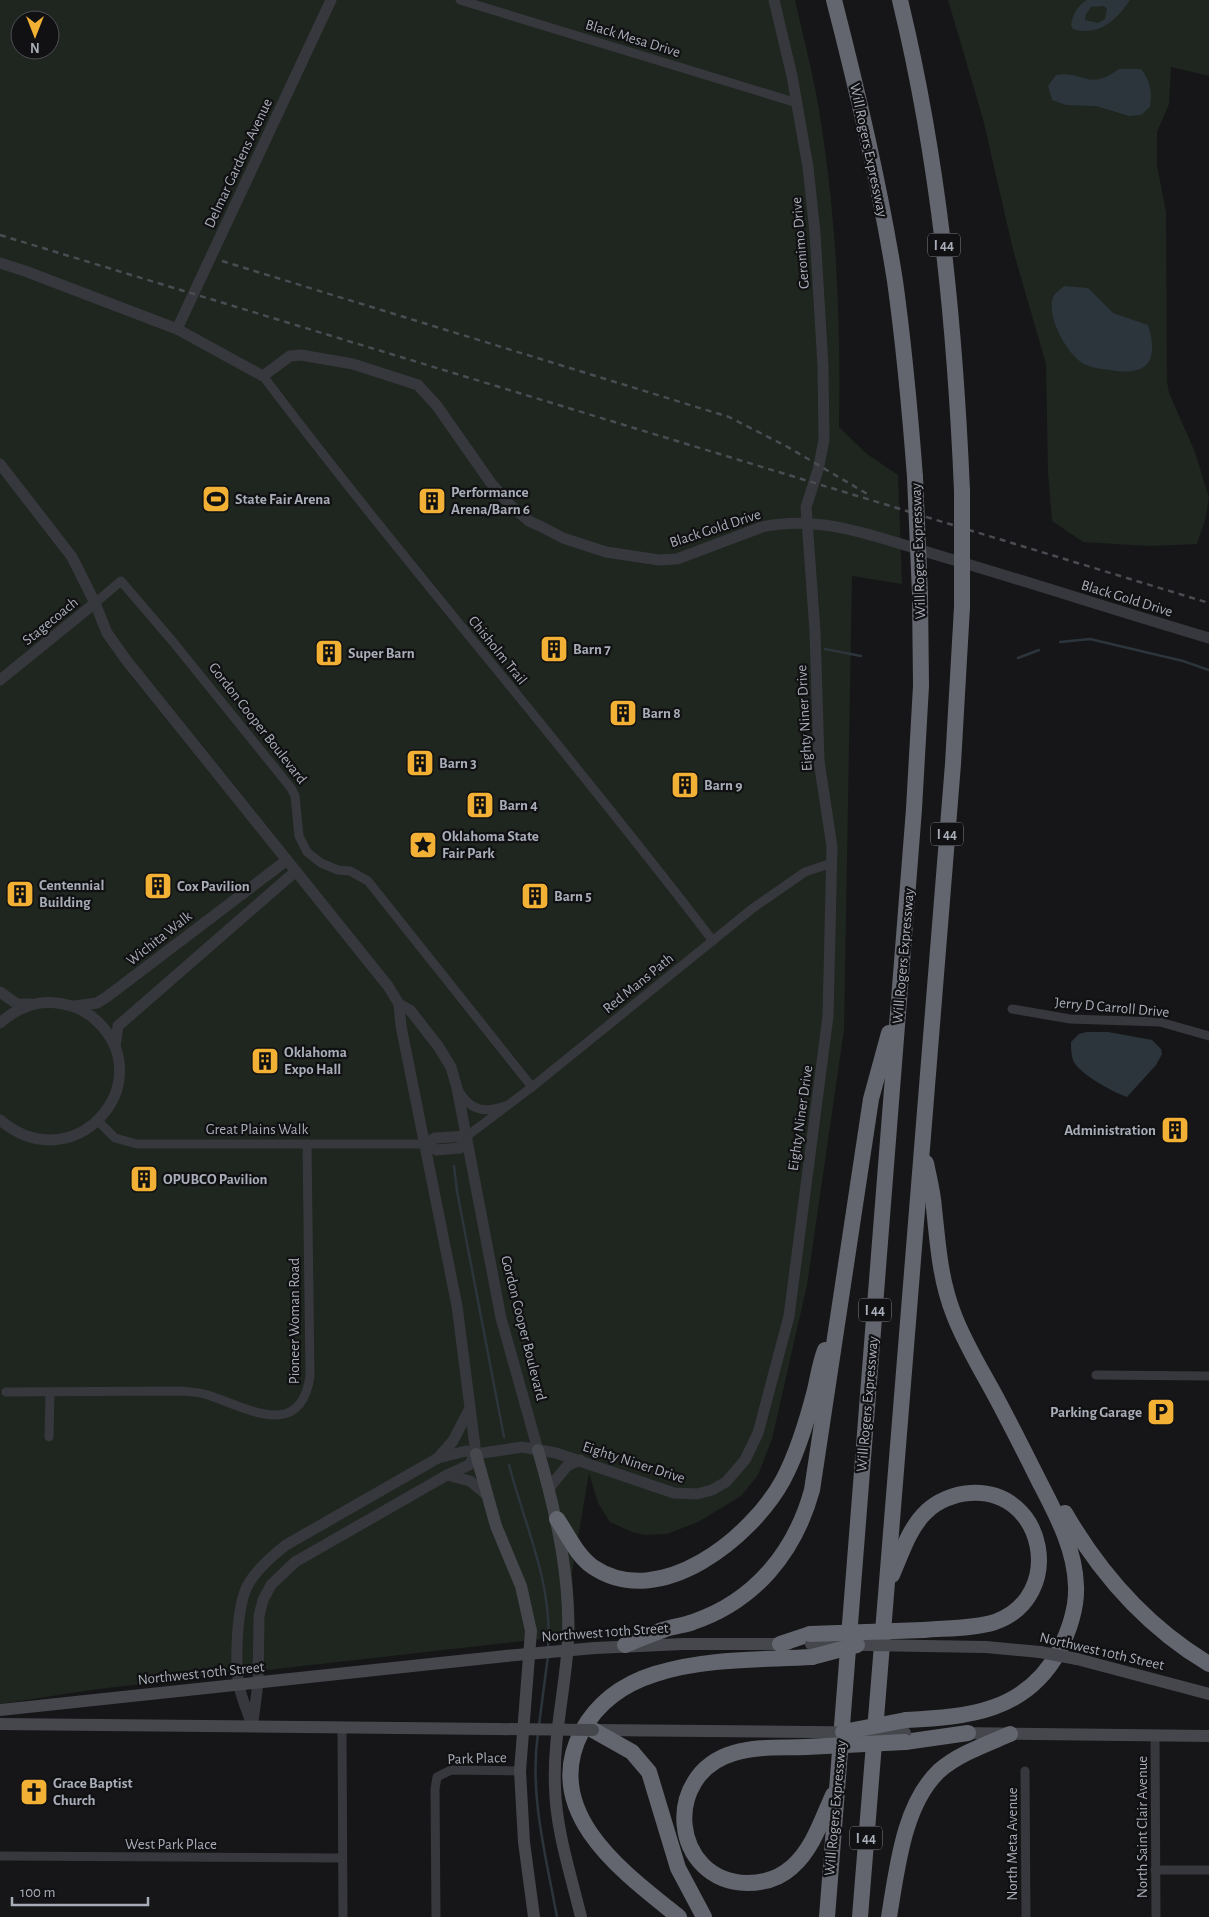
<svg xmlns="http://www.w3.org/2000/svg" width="1209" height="1917" font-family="'Alegreya Sans',sans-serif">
<rect width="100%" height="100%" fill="#161618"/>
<!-- green -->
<g fill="#1e261f" fill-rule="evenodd">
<path d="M0,0H795C802,31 810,62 816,93C836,203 841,315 839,427L867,454L898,475L902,584L852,576L844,1030L807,1285L772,1439L758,1475L741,1496L698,1522L667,1534L645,1535L632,1532L610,1522L598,1503L589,1473L572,1573L576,1635L98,1689L0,1704ZM20,20H50V50H20Z"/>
<path d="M948,0H1209V76L1171,67L1169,104L1157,132V165L1166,212L1167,381L1169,393L1195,452L1209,498L1205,520L1197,544L1149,546L1083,542L1052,521L1048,472L1046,364L1013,250L983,119Z"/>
</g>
<!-- water -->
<g fill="#2c353c" fill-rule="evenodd">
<path d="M1087,0H1130C1117,20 1098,37 1073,29L1071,25C1073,14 1077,6 1087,0ZM1104,6L1107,9L1105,19L1098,23L1085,20L1086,14L1091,7Z"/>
<path d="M1119,69H1141C1151,82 1152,91 1150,107L1141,115L1129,116L1096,106L1066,105L1052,100L1048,86L1056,75C1084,70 1087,92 1119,69Z"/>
<path d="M1064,286L1088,288L1113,313L1148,325C1159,360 1149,377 1110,370C1102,369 1092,368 1084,364C1067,355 1046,316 1053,297C1055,293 1061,289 1064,286Z"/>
<path d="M1087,1032H1108L1152,1040L1161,1049L1162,1054L1156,1065L1127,1097C1114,1093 1080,1074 1074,1062C1071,1056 1071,1048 1071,1042L1079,1034Z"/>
</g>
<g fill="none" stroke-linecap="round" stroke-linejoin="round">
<!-- stream -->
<g stroke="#2c353c" stroke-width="2.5">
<path d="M1060,642L1090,639L1183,661L1209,670"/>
<path d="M825,649L861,656"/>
<path d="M1018,658L1039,650"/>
<path d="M454,1166L457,1191L504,1437"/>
<path d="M509,1465C525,1526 553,1584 548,1648"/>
<path d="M539,1725L548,1656"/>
<path d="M538,1733C529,1795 546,1856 557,1917"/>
</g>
<!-- minor -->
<g stroke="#37383d" stroke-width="9">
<path d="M460,0L797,103"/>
<path d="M263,376C408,568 567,749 713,941"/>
<path d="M95,603L121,581L174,643L291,788L295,796L299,836L307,852L321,863L338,870L350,871L368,881L532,1087"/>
<path d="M1012,1009L1070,1019L1160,1022L1209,1036"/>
<path d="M459,1091C470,1111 485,1113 505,1106"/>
<path d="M98,1121L115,1138L137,1144H425"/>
<path d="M467,1136L532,1087L753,908L805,872L832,863"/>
<path d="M1096,1375L1209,1376"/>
<path d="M6,1392L181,1391C190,1392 199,1392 208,1395C247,1408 301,1441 310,1376L307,1144"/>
<path d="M49,1437L50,1393"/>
<path d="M342,1728L343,1917"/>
<path d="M1155,1736L1156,1917"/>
<path d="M1025,1771L1026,1917"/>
<path d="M0,1856L342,1858"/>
<path d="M1155,1870H1209"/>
<path d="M436,1917L435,1789L437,1777L451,1770L520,1771"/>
</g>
<!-- tertiary -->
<g stroke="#37383d" stroke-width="11">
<path d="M0,263L25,271L177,329L263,376L290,356L301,355L353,364L418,385L437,406L491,483L510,505L529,521L542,527L563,538L606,552L659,560L677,559L762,527C825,513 886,541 947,558C1035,584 1121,612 1209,638"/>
<path d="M177,329L331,0"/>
<path d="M0,464L72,557L95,603L107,633L127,661L388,986L399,1004L410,1010L438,1046L451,1067L457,1088L501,1318L538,1450"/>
<path d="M0,680L95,603"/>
<path d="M0,992L17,1004H30"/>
<path d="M399,1004L401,1026L457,1306L476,1454"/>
<path d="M75,1006L97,1003L108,996L287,860"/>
<path d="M0,1023C18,1007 39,999 63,1004C77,1006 89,1013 99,1023C160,1085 73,1182 0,1120"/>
<path d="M115,1047L118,1026L296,871"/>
<path d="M425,1144L437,1150L460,1148L467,1136"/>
<path d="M425,1144L435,1138L467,1136"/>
<path d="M438,1458L453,1441L470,1408"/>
<path d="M447,1475L470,1481L487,1495"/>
<path d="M549,1488L567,1466L580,1460"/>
<path d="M253,1722L258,1683L259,1616L263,1600L271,1585L295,1562L447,1475L469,1465L476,1454"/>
<path d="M252,1726C248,1713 242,1699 239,1686C235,1662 236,1604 249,1583C258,1568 272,1556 286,1545L438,1458L466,1451L476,1454L522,1447L556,1453L674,1493L697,1494L712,1490L726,1482L745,1460L758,1433L789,1316L828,1016L832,847L819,761L815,631L806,507L818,470L824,440L823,366L815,233L808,167L792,76L774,0"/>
</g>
<!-- secondary -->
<g stroke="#45474d" stroke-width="12">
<path d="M538,1450C557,1516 573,1586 567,1655C563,1699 553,1743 555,1787C556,1831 571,1875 581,1917"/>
<path d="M476,1454L496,1526L521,1586L531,1631L520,1771L524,1842L534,1917"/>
<path d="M924,1646L986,1647L1040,1652"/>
<path d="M595,1648L683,1644H788"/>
<path d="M1077,1659L1209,1694"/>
<path d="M0,1710L506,1656"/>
<path d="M0,1724L496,1729"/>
<path d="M593,1730L808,1732"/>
<path d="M959,1733L1209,1736"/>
</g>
<!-- motorway -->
<g stroke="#63666e" stroke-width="16">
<path d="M834,0C858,93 880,186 895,281C904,346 910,411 915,477"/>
<path d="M900,0C939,161 955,325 962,491"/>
<path d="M1065,1513C1101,1575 1147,1627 1209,1664"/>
<path d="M557,1519C568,1535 577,1556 593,1567C660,1612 752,1537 783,1480C798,1452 807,1421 815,1390C818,1377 820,1363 825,1350"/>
<path d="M892,1575C901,1555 909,1528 926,1512C937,1501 954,1494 970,1493C1046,1488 1066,1597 995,1622C972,1629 947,1628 923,1630"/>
<path d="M780,1644L810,1634"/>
<path d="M625,1645C638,1640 650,1634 663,1630C673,1626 683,1626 693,1622C755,1601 795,1552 812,1490L871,1099L889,1033"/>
<path d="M906,1720C968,1717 1026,1712 1059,1651C1069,1631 1077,1608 1076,1586C1075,1549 1057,1516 1040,1483C1026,1455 1012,1427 997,1399C982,1371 965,1344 954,1315C940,1280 938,1245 934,1208C933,1193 929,1178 926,1163"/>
<path d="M593,1730L632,1752L649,1772L678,1868L704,1917"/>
<path d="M905,1742L968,1733"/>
<path d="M806,1747C782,1748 757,1746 734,1753C661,1774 671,1881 747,1883C763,1883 780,1878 792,1867C813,1849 822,1819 833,1795"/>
<path d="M679,1917C624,1873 539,1812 582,1731C598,1702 623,1684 655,1674C705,1658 760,1660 812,1657"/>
<path d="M827,1917L914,809L921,686L920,594"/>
<path d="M860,1917L953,764L962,607"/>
<path d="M889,1917C897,1870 903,1805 939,1771C958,1754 987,1744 1010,1734"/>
</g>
<!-- rail -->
<g stroke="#4a4c52" stroke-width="2.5" stroke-dasharray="6 5" stroke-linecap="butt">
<path d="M0,235L1209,603"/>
<path d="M222,261L729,417L786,446L869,495"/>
</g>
<!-- secondary-bridge -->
<g stroke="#45474d" stroke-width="12">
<path d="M811,1644L924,1646"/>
<path d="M1040,1652L1077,1659"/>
<path d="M506,1656L595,1648"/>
<path d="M496,1729L593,1730"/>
<path d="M808,1732L905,1733"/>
</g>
<!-- motorway-bridge -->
<g stroke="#63666e" stroke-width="16">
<path d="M915,477L920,594"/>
<path d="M962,607V491"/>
<path d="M810,1634L923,1630"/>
<path d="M812,1657L857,1645"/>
<path d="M843,1732L906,1720"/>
<path d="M806,1747L905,1742"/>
</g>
</g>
<!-- icons -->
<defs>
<symbol id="stadium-square" viewBox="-11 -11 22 22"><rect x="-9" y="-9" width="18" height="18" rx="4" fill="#f2b134" stroke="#111113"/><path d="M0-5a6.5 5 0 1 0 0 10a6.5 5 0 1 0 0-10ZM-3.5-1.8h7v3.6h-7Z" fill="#111"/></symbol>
<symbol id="building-square" viewBox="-11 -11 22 22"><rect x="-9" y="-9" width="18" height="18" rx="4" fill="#f2b134" stroke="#111113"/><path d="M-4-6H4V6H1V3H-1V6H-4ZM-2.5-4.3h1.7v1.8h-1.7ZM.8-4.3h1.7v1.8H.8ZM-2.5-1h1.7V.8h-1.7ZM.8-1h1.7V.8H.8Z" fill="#111"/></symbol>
<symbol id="sight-square" viewBox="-11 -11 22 22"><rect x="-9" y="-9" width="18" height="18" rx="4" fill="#f2b134" stroke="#111113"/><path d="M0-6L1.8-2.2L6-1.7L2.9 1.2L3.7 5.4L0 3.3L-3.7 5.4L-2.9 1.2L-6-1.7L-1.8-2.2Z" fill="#111"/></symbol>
<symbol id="parking-square" viewBox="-11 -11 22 22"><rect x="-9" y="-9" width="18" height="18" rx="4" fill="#f2b134" stroke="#111113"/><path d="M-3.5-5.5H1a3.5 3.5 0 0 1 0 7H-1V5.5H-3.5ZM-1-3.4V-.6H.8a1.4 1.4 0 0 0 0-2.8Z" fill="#111"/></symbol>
<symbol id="church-square" viewBox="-11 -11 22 22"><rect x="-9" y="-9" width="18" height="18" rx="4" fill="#f2b134" stroke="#111113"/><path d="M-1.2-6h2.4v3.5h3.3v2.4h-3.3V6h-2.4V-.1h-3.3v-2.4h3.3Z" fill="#111"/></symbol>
</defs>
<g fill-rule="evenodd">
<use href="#stadium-square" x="200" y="483" width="32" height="32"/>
<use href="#building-square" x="416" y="485" width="32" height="32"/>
<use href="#building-square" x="538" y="633" width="32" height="32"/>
<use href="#building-square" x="313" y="637" width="32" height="32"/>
<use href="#building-square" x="607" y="697" width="32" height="32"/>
<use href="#building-square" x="404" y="747" width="32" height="32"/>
<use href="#building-square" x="669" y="769" width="32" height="32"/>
<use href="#building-square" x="464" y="789" width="32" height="32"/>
<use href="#sight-square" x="407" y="829" width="32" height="32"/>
<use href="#building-square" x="142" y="870" width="32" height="32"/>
<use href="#building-square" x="4" y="878" width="32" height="32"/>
<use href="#building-square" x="519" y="880" width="32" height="32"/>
<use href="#building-square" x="249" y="1045" width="32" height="32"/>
<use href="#building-square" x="1159" y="1114" width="32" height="32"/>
<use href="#building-square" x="128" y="1163" width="32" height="32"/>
<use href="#parking-square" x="1145" y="1396" width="32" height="32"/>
<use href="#church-square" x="18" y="1776" width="32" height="32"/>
</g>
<g text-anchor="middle" stroke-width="4.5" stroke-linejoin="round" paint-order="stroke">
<!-- shield labels -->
<g fill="#111113" stroke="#7b7e86" stroke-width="1">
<rect x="928" y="233.5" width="32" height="23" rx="4"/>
<rect x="931" y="822.5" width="32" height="23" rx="4"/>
<rect x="859" y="1298.5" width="32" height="23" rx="4"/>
<rect x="850" y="1826.5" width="32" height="23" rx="4"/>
</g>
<g font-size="14" font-weight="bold" fill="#a8adb8">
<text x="944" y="250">I 44</text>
<text x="947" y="839">I 44</text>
<text x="875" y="1315">I 44</text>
<text x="866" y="1843">I 44</text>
</g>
<!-- street labels -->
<g font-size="15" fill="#a8adb8" stroke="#111113">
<text transform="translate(633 38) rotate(17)" y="5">Black Mesa Drive</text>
<text transform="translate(869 150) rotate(78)" y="5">Will Rogers Expressway</text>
<text transform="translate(238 163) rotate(-65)" y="5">Delmar Gardens Avenue</text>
<text transform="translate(800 243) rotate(-95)" y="5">Geronimo Drive</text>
<text transform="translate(715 528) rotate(-18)" y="5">Black Gold Drive</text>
<text transform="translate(918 551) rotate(-92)" y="5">Will Rogers Expressway</text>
<text transform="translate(1127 598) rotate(17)" y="5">Black Gold Drive</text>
<text transform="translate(50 621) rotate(-39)" y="5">Stagecoach</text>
<text transform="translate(498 650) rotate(51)" y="5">Chisholm Trail</text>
<text transform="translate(804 718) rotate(-93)" y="5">Eighty Niner Drive</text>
<text transform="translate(258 723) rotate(52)" y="5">Gordon Cooper Boulevard</text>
<text transform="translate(159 938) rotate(-38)" y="5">Wichita Walk</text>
<text transform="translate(903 956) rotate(-85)" y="5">Will Rogers Expressway</text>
<text transform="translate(638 983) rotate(-39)" y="5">Red Mans Path</text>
<text transform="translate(1112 1007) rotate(5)" y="5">Jerry D Carroll Drive</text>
<text transform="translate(800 1118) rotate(-82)" y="5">Eighty Niner Drive</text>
<text x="257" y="1134">Great Plains Walk</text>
<text transform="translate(294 1321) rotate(-90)" y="5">Pioneer Woman Road</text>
<text transform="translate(524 1328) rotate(76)" y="5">Gordon Cooper Boulevard</text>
<text transform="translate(867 1404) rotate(-85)" y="5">Will Rogers Expressway</text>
<text transform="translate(634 1462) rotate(18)" y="5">Eighty Niner Drive</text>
<text transform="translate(605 1632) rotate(-4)" y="5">Northwest 10th Street</text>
<text transform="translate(1102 1651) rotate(13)" y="5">Northwest 10th Street</text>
<text transform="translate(201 1673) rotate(-6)" y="5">Northwest 10th Street</text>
<text transform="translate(477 1758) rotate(-2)" y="5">Park Place</text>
<text transform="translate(835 1808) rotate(-85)" y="5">Will Rogers Expressway</text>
<text transform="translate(1142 1827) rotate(-90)" y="5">North Saint Clair Avenue</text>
<text x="171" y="1849">West Park Place</text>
<text transform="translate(1012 1844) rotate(-90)" y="5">North Meta Avenue</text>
</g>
<!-- poi labels -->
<g font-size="15" font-weight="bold" fill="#a8adb8" stroke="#111113" text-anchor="start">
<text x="451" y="497">Performance<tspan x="451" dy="17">Arena/Barn 6</tspan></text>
<text x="235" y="504">State Fair Arena</text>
<text x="573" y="654">Barn 7</text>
<text x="348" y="658">Super Barn</text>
<text x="642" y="718">Barn 8</text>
<text x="439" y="768">Barn 3</text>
<text x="704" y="790">Barn 9</text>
<text x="499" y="810">Barn 4</text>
<text x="442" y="841">Oklahoma State<tspan x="442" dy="17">Fair Park</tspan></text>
<text x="39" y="890">Centennial<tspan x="39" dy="17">Building</tspan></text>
<text x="177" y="891">Cox Pavilion</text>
<text x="554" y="901">Barn 5</text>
<text x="284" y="1057">Oklahoma<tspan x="284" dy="17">Expo Hall</tspan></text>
<text x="1156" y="1135" text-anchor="end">Administration</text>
<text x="163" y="1184">OPUBCO Pavilion</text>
<text x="1142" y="1417" text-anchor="end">Parking Garage</text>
<text x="53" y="1788">Grace Baptist<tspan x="53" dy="17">Church</tspan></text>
</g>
</g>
<!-- north arrow -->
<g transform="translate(35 35) rotate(180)"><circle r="24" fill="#111113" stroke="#4d4f55"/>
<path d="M0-4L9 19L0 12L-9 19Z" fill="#f2b134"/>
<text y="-8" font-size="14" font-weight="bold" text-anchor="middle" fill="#a8adb8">N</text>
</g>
<!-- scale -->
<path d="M12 1897v8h136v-8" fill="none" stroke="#a8adb8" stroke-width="2.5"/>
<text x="20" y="1897" font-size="15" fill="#a8adb8" stroke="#111113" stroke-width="4" paint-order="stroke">100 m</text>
</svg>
